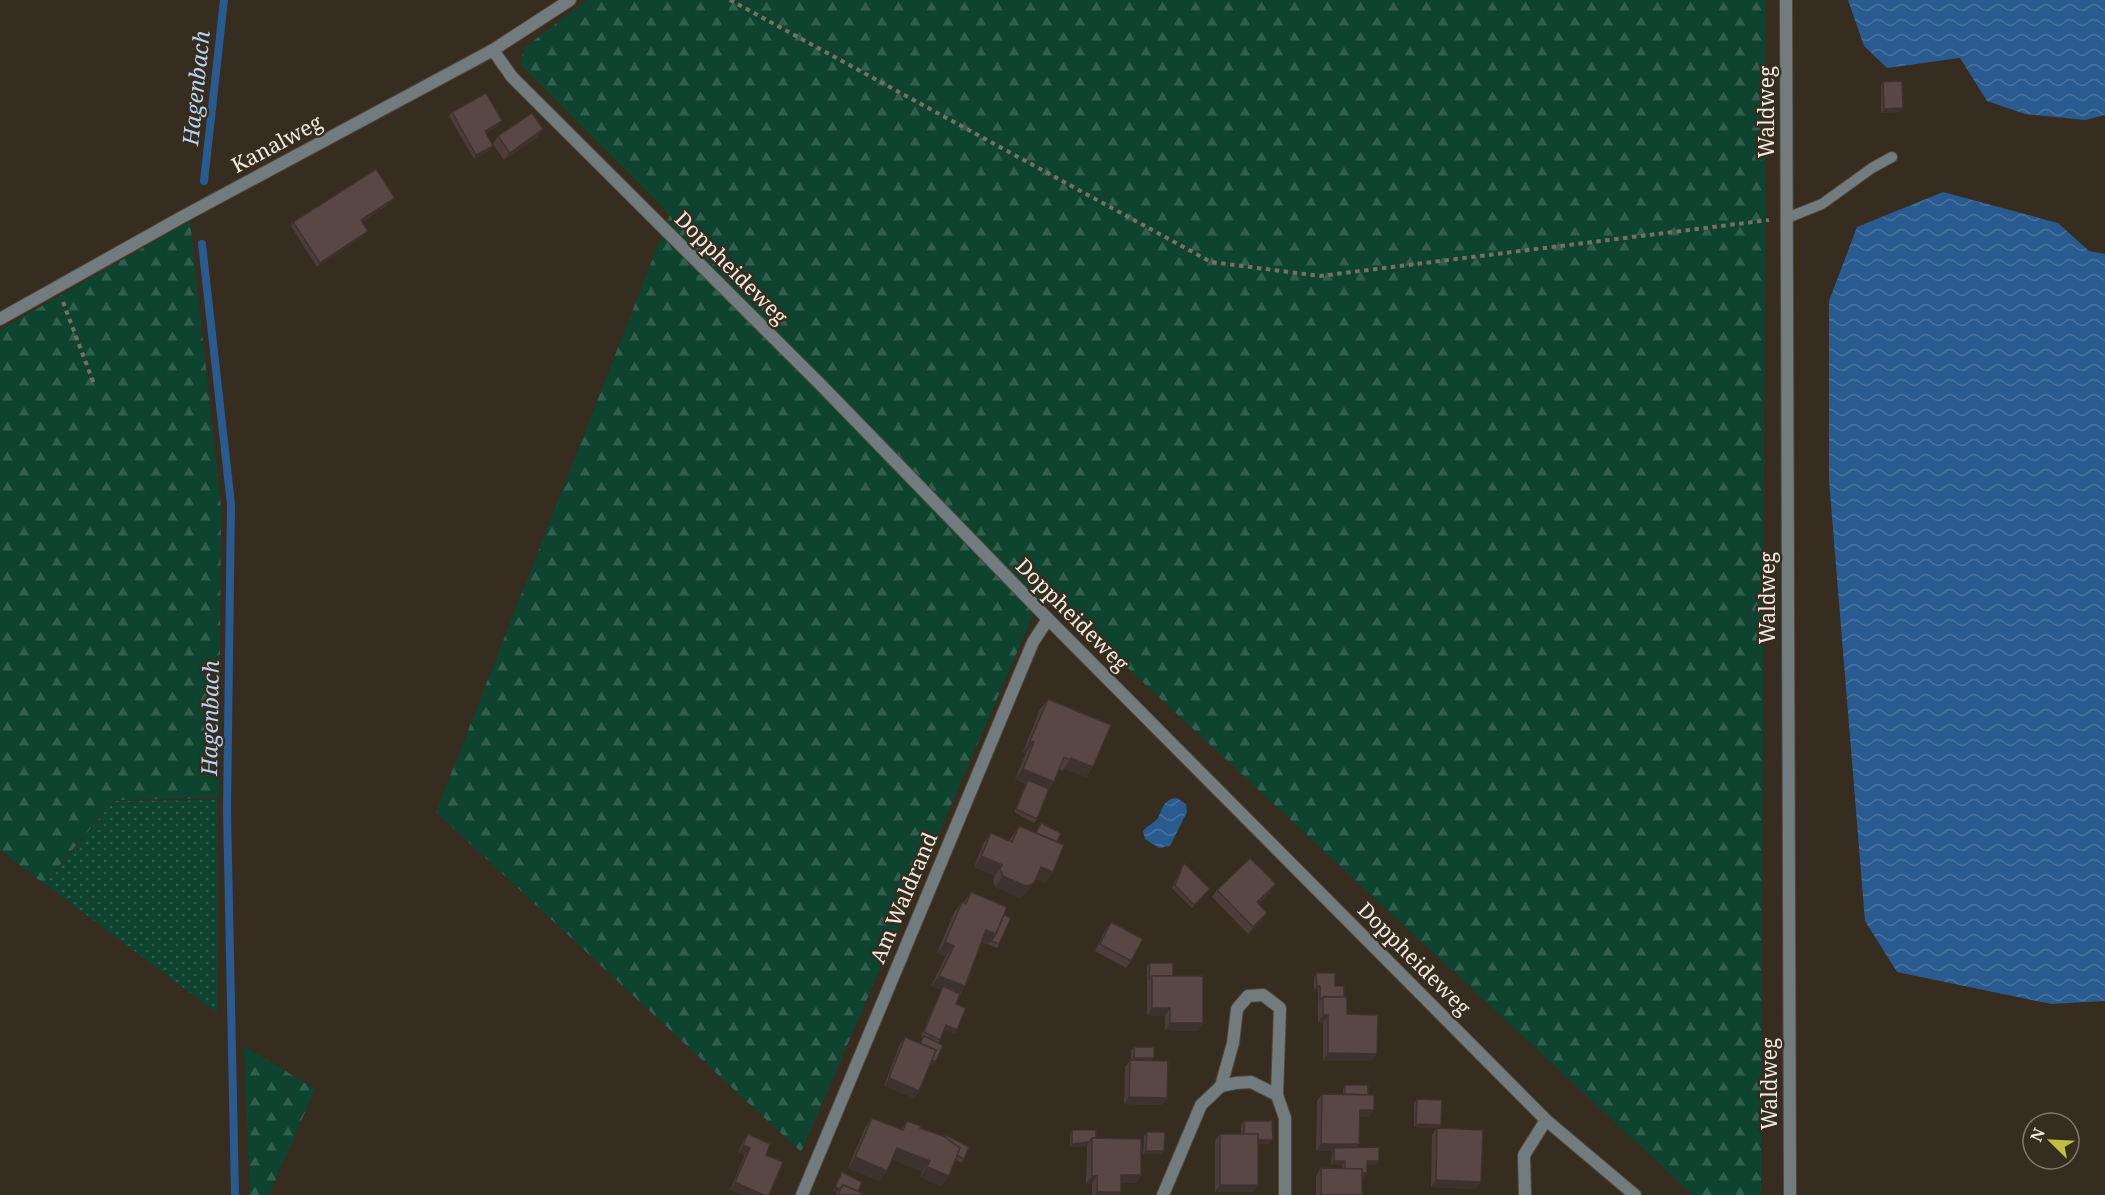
<svg xmlns="http://www.w3.org/2000/svg" width="2105" height="1195" font-family="'Noto Serif',serif">
<defs>
<pattern id="grass-dots" width="8" height="8" patternUnits="userSpaceOnUse" patternTransform="scale(1.5)"><rect width="8" height="8" fill="#0d432f"/><path d="M2 2h.1M6 6h.1" fill="none" stroke="#315e4d" stroke-width="1.8" stroke-linecap="round"/></pattern>
<pattern id="forest-firs" width="22" height="20" patternUnits="userSpaceOnUse" patternTransform="scale(1.5)"><rect width="22" height="20" fill="#0d432f"/><path d="M5 1l3.5 6h-7zM16 11l3.5 6h-7z" fill="#315e4d"/></pattern>
<pattern id="water-waves" width="16" height="10" patternUnits="userSpaceOnUse" patternTransform="scale(1.5)"><rect width="16" height="10" fill="#295b90"/><path d="M0 5q4-4 8 0t8 0" fill="none" stroke="#48739f"/></pattern>
</defs>
<rect width="100%" height="100%" fill="#362c1f"/>
<!-- grass -->
<path fill="url(#grass-dots)" d="M218,800L217,1013L45,884L114,801Z"/>
<!-- forest -->
<g fill="url(#forest-firs)">
<path d="M587,0H1766L1761,1195H1693L1044,590L801,1152L436,812L670,215L520,64L524,48Z"/>
<path d="M190,221L221,506L219,798L114,800L44,884L0,850V330Z"/>
<path d="M244,1046L315,1089L269,1195H250Z"/>
</g>
<!-- water -->
<g fill="url(#water-waves)">
<path d="M1848,0H2105V115L2085,120L2025,114L1987,101L1960,58L1887,68L1864,46Z"/>
<path d="M1943,192L2058,223L2089,251L2105,254V1001L2051,1004L1897,972L1865,921L1829,480V301L1857,227Z"/>
<path d="M1177,798L1186,804L1187,812L1170,846L1159,848L1145,839L1143,831C1147,826 1154,823 1158,818C1163,808 1163,799 1177,798Z"/>
</g>
<g fill="none" stroke-linecap="round" stroke-linejoin="round">
<!-- stream -->
<g stroke="#295b90" stroke-width="8">
<path d="M204,181L224,0"/>
<path d="M202,244L231,504L227,811L235,1195"/>
</g>
<defs>
<path id="lane" d="M1787,218L1822,204L1872,168L1892,157"/>
<g id="street">
<path d="M1786,0L1790,1195"/>
<path d="M493,50L512,77L821,385L1048,619L1546,1120L1635,1195"/>
<path d="M0,319L182,217L493,50L570,0"/>
<path d="M1221,1086L1233,1043L1237,1009L1248,996L1263,995L1280,1008L1277,1095"/>
<path d="M802,1195L1033,642L1048,619"/>
<path d="M1163,1195L1201,1105L1221,1086L1236,1083L1251,1082L1277,1095L1285,1118V1195"/>
<path d="M1525,1195L1524,1155L1546,1120"/>
</g>
</defs>
<!-- lane casing -->
<use href="#lane" stroke="#50473a" stroke-width="12"/>
<!-- street casing -->
<use href="#street" stroke="#50473a" stroke-width="14"/>
<!-- path -->
<g stroke="#786f64" stroke-width="4" stroke-dasharray="4.5 4.5" stroke-linecap="butt">
<path d="M730,0L1211,262L1320,276L1769,220"/>
<path d="M63,302L94,384"/>
</g>
<!-- lane -->
<use href="#lane" stroke="#727b7e" stroke-width="10"/>
<!-- street -->
<use href="#street" stroke="#727b7e" stroke-width="12"/>
</g>
<!-- wall -->
<g fill="#4d3d3a">
<path d="M1883,82L1900,112L1881,113V85Z"/>
<path d="M452,112L499,125L486,133L493,146L490,150L474,159L449,116Z"/>
<path d="M498,136L538,137L504,160L493,144Z"/>
<path d="M392,202L362,222L365,235L317,267L291,226L293,222Z"/>
<path d="M1048,699L1093,767L1086,777L1064,769L1063,771L1059,769L1054,782L1049,789L1037,819L1034,823L1014,812L1026,784L1015,779L1026,753L1023,752L1040,709Z"/>
<path d="M1041,823L1057,842L1053,872L1045,883L1036,879L1026,894L1019,897L995,887L993,880L995,876L974,867L983,844L991,833L1009,841L1019,826L1035,833Z"/>
<path d="M1184,863L1210,889L1192,908L1172,888L1182,866Z"/>
<path d="M1217,890L1271,891L1258,904L1262,920L1248,934L1212,897Z"/>
<path d="M971,892L1004,915L999,944L997,948L982,942L965,986L960,994L956,1004L955,1034L945,1029L939,1043L936,1061L934,1065L930,1064L919,1091L914,1098L884,1086L900,1044L905,1037L920,1043L923,1037L921,1036L941,990L931,986L946,956L937,953L954,913L962,902L963,903Z"/>
<path d="M1111,922L1131,961L1126,968L1095,951L1106,929Z"/>
<path d="M1150,963L1173,976L1203,1023L1198,1031L1165,1030V1016L1147,1015V966Z"/>
<path d="M1316,973L1335,986L1344,997L1347,1014L1377,1054L1372,1061H1323V1023H1318V990H1314V977Z"/>
<path d="M1134,1047L1154,1058L1152,1061L1167,1098L1161,1105L1124,1104L1125,1067L1130,1060H1131V1050Z"/>
<path d="M1345,1085L1369,1117H1360L1357,1147L1377,1165H1367L1365,1177H1362V1195H1316V1176L1321,1168H1342V1165H1331L1332,1151H1316L1317,1101L1322,1094H1343V1089Z"/>
<path d="M1417,1099L1481,1182L1475,1189L1431,1187L1432,1135L1437,1128L1414,1127V1103Z"/>
<path d="M872,1118L901,1130L907,1121L920,1128L964,1159L961,1163L955,1159L949,1176L941,1186L920,1177L922,1172L892,1159L880,1181L848,1168L865,1128Z"/>
<path d="M1244,1121L1270,1144H1258L1253,1192H1215V1141L1220,1134H1241V1125Z"/>
<path d="M1072,1130L1096,1138L1141,1175L1136,1183H1121V1192L1119,1195H1092V1184H1086L1087,1146L1070,1147V1134Z"/>
<path d="M1147,1132L1164,1151L1162,1154H1143L1144,1136Z"/>
<path d="M748,1134L766,1155L769,1195H742L730,1190L745,1155L738,1153L743,1141Z"/>
<path d="M842,1172L858,1191L866,1195H836L837,1192L833,1190Z"/>
</g>
<!-- shaded-wall -->
<g fill="#3e322f">
<path d="M1903,108L1900,112L1881,113L1884,109Z"/>
<path d="M502,121L499,125L482,135L485,131Z"/>
<path d="M543,129L538,137L504,160L510,153Z"/>
<path d="M493,146L490,150L474,159L476,155Z"/>
<path d="M395,198L392,202L358,224L361,220Z"/>
<path d="M368,231L365,235L317,267L320,263Z"/>
<path d="M1030,741L1034,742L1026,753L1023,752Z"/>
<path d="M1071,758L1093,767L1086,777L1064,769Z"/>
<path d="M1023,769L1054,782L1047,792L1028,780L1026,784L1015,779Z"/>
<path d="M981,856L1002,865L995,876L974,867Z"/>
<path d="M1041,867L1053,872L1045,883L1033,878Z"/>
<path d="M1003,876L1034,883L1026,894L1019,897L995,887Z"/>
<path d="M1276,884L1271,891L1252,910L1257,902Z"/>
<path d="M1267,913L1262,920L1248,934L1253,927Z"/>
<path d="M986,930L996,934L988,944L979,940Z"/>
<path d="M945,942L954,946L946,956L937,953Z"/>
<path d="M939,976L965,986L957,997L943,986L941,990L931,986Z"/>
<path d="M1317,986H1320L1318,990H1314Z"/>
<path d="M1152,1008H1170L1165,1016L1147,1015Z"/>
<path d="M1323,1015H1328L1323,1023H1318Z"/>
<path d="M1170,1023H1203L1198,1031L1165,1030Z"/>
<path d="M946,1025L957,1030L955,1034L944,1029Z"/>
<path d="M1328,1053L1377,1054L1372,1061H1323Z"/>
<path d="M1134,1058H1154L1151,1062H1131Z"/>
<path d="M931,1059L936,1061L934,1065L928,1063Z"/>
<path d="M889,1078L919,1091L914,1098L884,1086Z"/>
<path d="M1129,1097L1167,1098L1161,1105L1124,1104Z"/>
<path d="M1360,1110H1374L1369,1117H1355Z"/>
<path d="M1416,1124L1441,1125L1438,1129L1414,1127Z"/>
<path d="M1255,1140H1273L1270,1144H1253Z"/>
<path d="M1089,1142L1087,1146L1070,1147L1072,1144Z"/>
<path d="M1321,1144H1359L1354,1152L1334,1148L1332,1151H1316Z"/>
<path d="M743,1145L750,1148L745,1155L738,1153Z"/>
<path d="M897,1148L930,1161L922,1172L889,1158Z"/>
<path d="M1146,1151H1164L1162,1154H1143Z"/>
<path d="M855,1157L887,1171L880,1181L848,1168Z"/>
<path d="M1334,1161H1345L1342,1165H1331Z"/>
<path d="M1367,1161H1379L1377,1165H1365Z"/>
<path d="M927,1167L949,1176L941,1186L920,1177Z"/>
<path d="M1345,1172L1367,1173L1365,1177L1342,1176Z"/>
<path d="M1121,1175H1141L1136,1183H1116Z"/>
<path d="M1092,1176H1097L1092,1184H1086Z"/>
<path d="M1436,1180L1481,1182L1475,1189L1431,1187Z"/>
<path d="M735,1182L764,1195H742L730,1190Z"/>
<path d="M1220,1185H1258L1253,1192H1215Z"/>
<path d="M835,1187L840,1189L837,1192L833,1190Z"/>
<path d="M1097,1192H1121L1119,1195H1095Z"/>
</g>
<!-- building -->
<g fill="#594743" stroke="#3e322f" stroke-width="1.5">
<path d="M1902,81L1903,108L1884,109L1883,82Z"/>
<path d="M486,93L502,121L485,131L493,146L476,155L452,112Z"/>
<path d="M532,113L543,129L510,153L498,136Z"/>
<path d="M376,169L395,198L361,220L368,231L320,263L293,222Z"/>
<path d="M1048,699L1111,725L1093,767L1071,758L1070,760L1064,757L1054,782L1023,769L1034,742L1030,741Z"/>
<path d="M1028,780L1049,789L1037,819L1016,809Z"/>
<path d="M1041,823L1061,833L1057,842L1036,833Z"/>
<path d="M1019,826L1064,845L1053,872L1041,867L1034,883L1026,886L1003,876L1000,869L1002,865L981,856L991,833L1012,842Z"/>
<path d="M1250,858L1276,884L1257,902L1267,913L1253,927L1217,890Z"/>
<path d="M1184,863L1210,889L1194,905L1175,885Z"/>
<path d="M971,892L1007,907L996,934L986,930L965,986L939,976L954,946L945,942L962,902L966,904Z"/>
<path d="M1004,915L1011,918L999,944L991,941L996,934Z"/>
<path d="M1111,922L1143,939L1131,961L1100,944Z"/>
<path d="M1150,963H1173V976H1152L1149,979Z"/>
<path d="M1316,973H1335V986H1344V997H1323L1320,1000V986H1317Z"/>
<path d="M1152,976H1203V1023H1170V1008H1152Z"/>
<path d="M943,986L960,994L956,1004L966,1008L957,1030L946,1025L940,1040L924,1032Z"/>
<path d="M1323,997H1347V1014L1378,1015L1377,1054L1328,1053V1015H1323Z"/>
<path d="M924,1036L943,1045L936,1061L932,1060L936,1050L920,1044Z"/>
<path d="M905,1037L936,1050L919,1091L889,1078Z"/>
<rect x="1134" y="1047" width="20" height="11"/>
<path d="M1130,1060L1168,1061L1167,1098L1129,1097Z"/>
<path d="M1345,1085H1368V1095L1345,1094Z"/>
<path d="M1322,1094L1374,1095V1110H1360L1359,1144H1321Z"/>
<path d="M1417,1099L1442,1100L1441,1125L1416,1124Z"/>
<path d="M872,1118L903,1130L907,1121L921,1126L920,1128L943,1136L960,1148L949,1176L927,1167L930,1161L897,1148L887,1171L855,1157Z"/>
<path d="M1244,1121H1272L1273,1140H1258V1134H1244Z"/>
<path d="M1437,1128L1483,1130L1481,1182L1436,1180Z"/>
<path d="M1072,1130H1096V1138H1092L1089,1142L1072,1144Z"/>
<path d="M1147,1132H1165L1164,1151H1146Z"/>
<path d="M748,1134L770,1144L766,1155L783,1162L769,1195H764L735,1182L750,1148L743,1145Z"/>
<rect x="1220" y="1134" width="38" height="51"/>
<path d="M946,1135L969,1147L964,1159L957,1155L960,1148L945,1137Z"/>
<path d="M1092,1138L1141,1139V1175H1121V1192H1097V1176H1092Z"/>
<path d="M1379,1147V1161H1367V1173H1362V1169H1345V1161H1334V1148Z"/>
<path d="M1321,1168L1362,1169V1195H1321Z"/>
<path d="M842,1172L862,1182L858,1191L843,1185L840,1189L835,1187Z"/>
<path d="M843,1185L866,1195H838Z"/>
</g>
<g text-anchor="middle" stroke-width="5" stroke-linejoin="round" paint-order="stroke">
<!-- street labels -->
<g font-size="21" fill="#f1eae2" stroke="#362c1f">
<text transform="translate(1767 112) rotate(-90)" y="7">Waldweg</text>
<text transform="translate(277 144) rotate(-28)" y="7">Kanalweg</text>
<text transform="translate(731 268) rotate(45)" y="7">Doppheideweg</text>
<text transform="translate(1768 598) rotate(-90)" y="7">Waldweg</text>
<text transform="translate(1072 615) rotate(45)" y="7">Doppheideweg</text>
<text transform="translate(904 898) rotate(-67)" y="7">Am Waldrand</text>
<text transform="translate(1414 959) rotate(45)" y="7">Doppheideweg</text>
<text transform="translate(1770 1084) rotate(-90)" y="7">Waldweg</text>
</g>
<!-- water labels -->
<g font-size="22" font-style="italic" fill="#b8d4f3" stroke="#362c1f">
<text transform="translate(196 88) rotate(-84)" y="8">Hagenbach</text>
<text transform="translate(210 718) rotate(-89)" y="8">Hagenbach</text>
</g>
</g>
<!-- north arrow -->
<g transform="translate(2051 1141) rotate(294)"><circle r="28" fill="#362c1f" stroke="#81786d" stroke-width="1.5"/>
<path d="M0-4.5L10 22L0 15L-10 22Z" fill="#c1be40"/>
<text y="-9" font-size="16" font-weight="bold" text-anchor="middle" fill="#f1eae2">N</text>
</g>
</svg>
